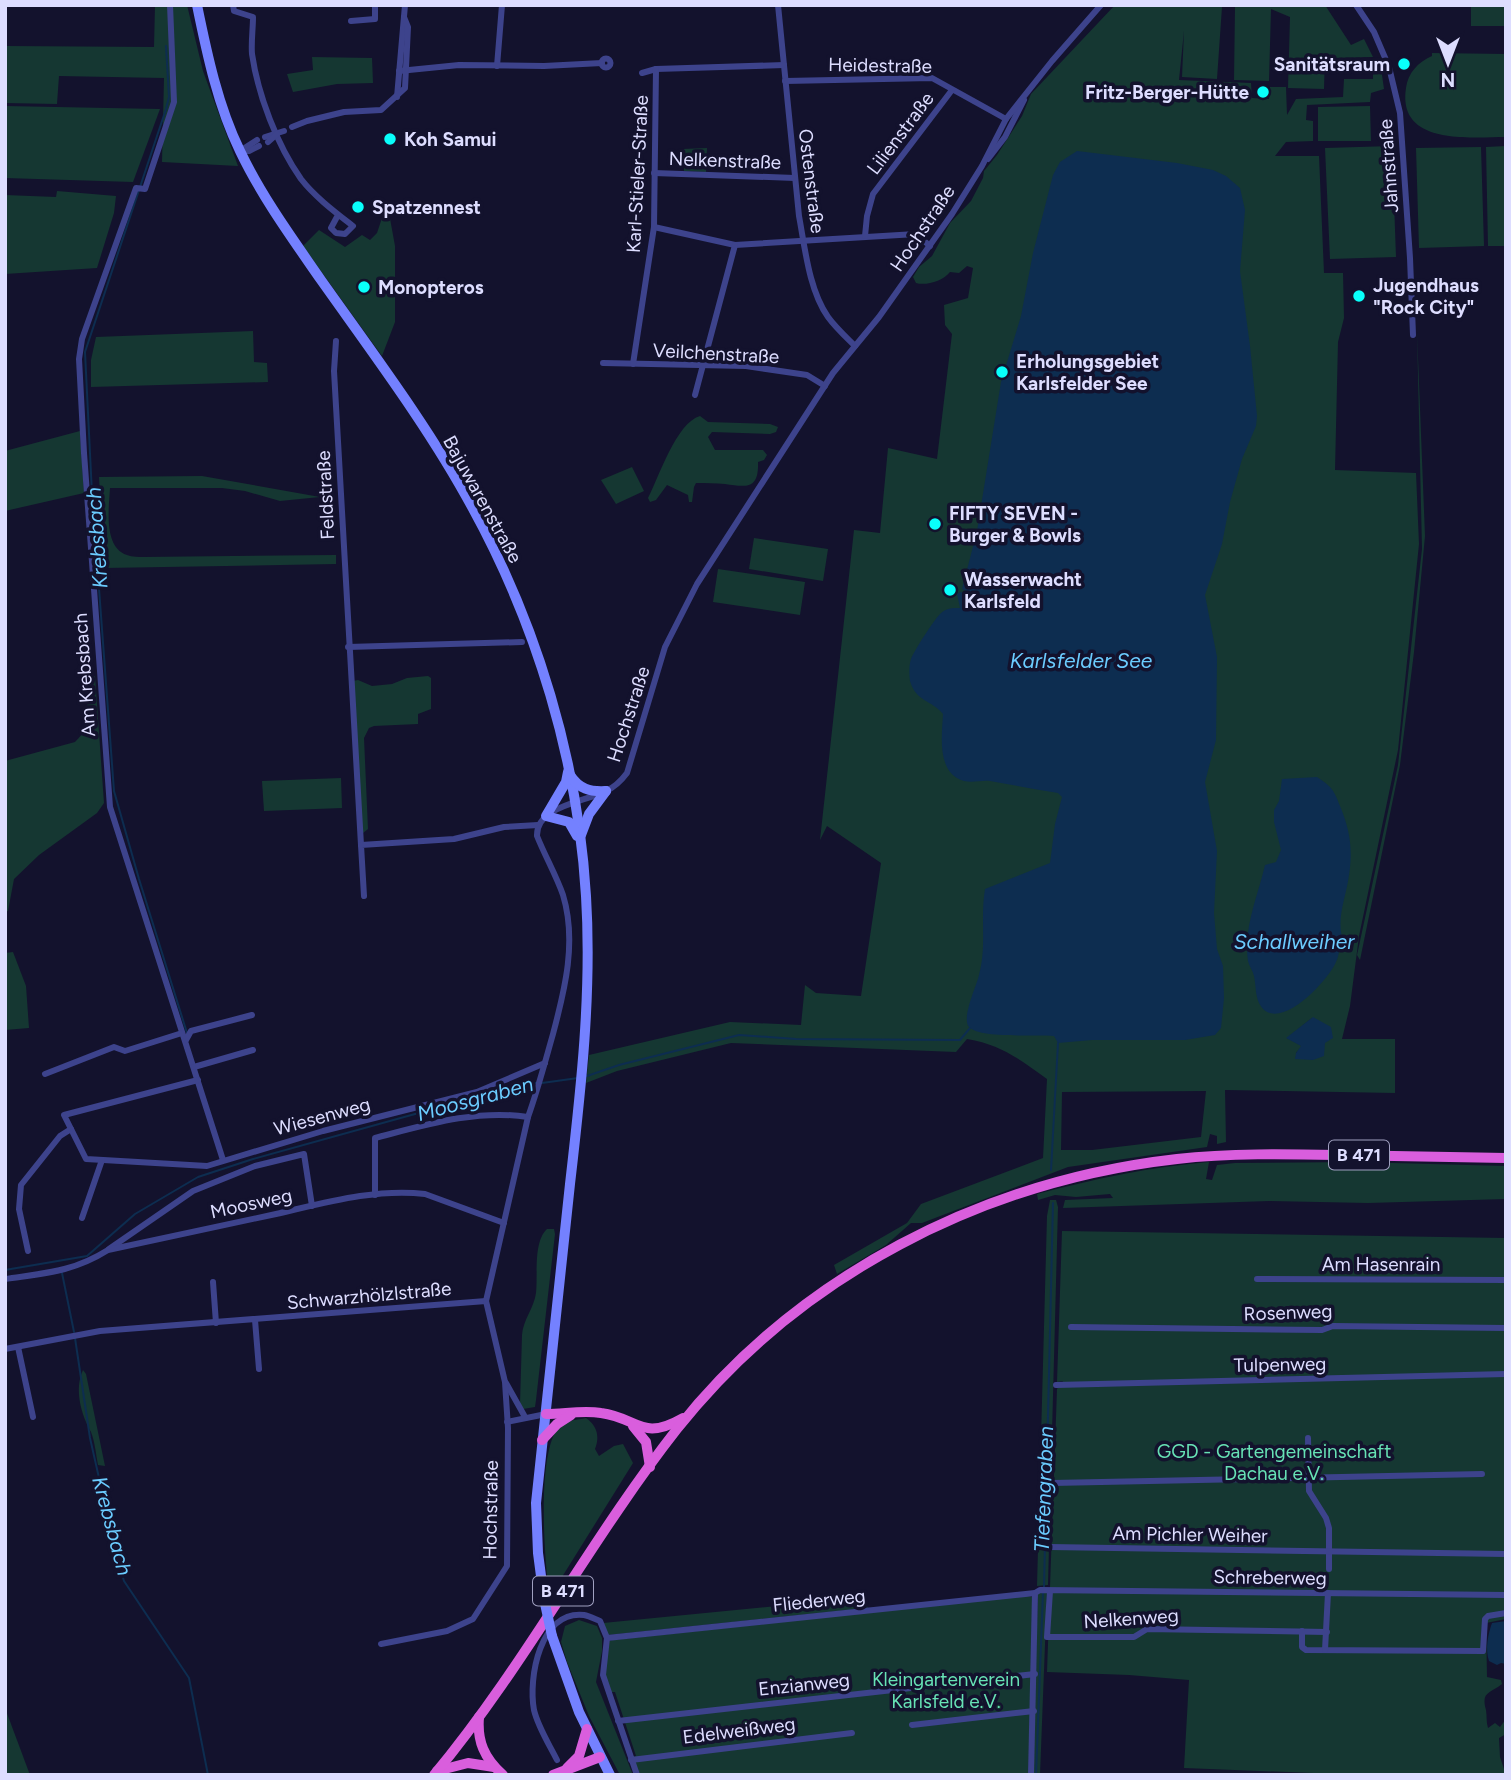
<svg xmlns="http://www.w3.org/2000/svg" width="1511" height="1780" font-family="Figtree,sans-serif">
<rect width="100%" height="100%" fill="#13122d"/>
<!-- green -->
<g fill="#153732" fill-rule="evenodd">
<path d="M155,5H187L203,71L238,166L162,162L164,78L59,76L57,104L5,103V46L154,47Z"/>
<path d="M1115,5H1325L1351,45L1364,39L1373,57L1333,58L1325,54L1324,89L1288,88L1290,17L1271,9L1269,81L1234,80L1235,7H1222L1217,79L1182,77L1184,31L1179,80L1251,83L1252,98L1269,99L1270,87H1286L1287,115L1296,99L1343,97L1344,79H1373V61H1380L1384,89L1371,93L1370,102L1307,105L1306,120L1313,121V141L1286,142L1275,156H1319L1324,273H1343L1344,318L1338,342L1335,470L1416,473L1419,544L1398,750L1359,936L1350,1006L1342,1039H1395V1093L1225,1090L1226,1142L1217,1144V1136L1210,1134L1207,1147L1068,1167L922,1223H911L886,1245L837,1274L834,1265L907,1223L921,1204L1043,1158L1047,1079C1019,1059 1002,1045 967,1039L956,1052L731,1043L617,1071L586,1083L589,1055L730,1022L801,1025L805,985L816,993L861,996L881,863L827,826L820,840L854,530L880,533L888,448L937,459L952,334L945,325L944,305L968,298L973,268L967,266L959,273L950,272C943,281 926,286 916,283L913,277L919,267L932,256L950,223L971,201L983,178L984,171L997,155L1022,116L1031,94ZM1312,1018L1313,1060L1296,1053L1302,1046L1287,1038ZM1206,1091L1201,1137L1092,1150H1061L1062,1092Z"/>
<rect x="1471" y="5" width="35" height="21"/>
<path d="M1432,53L1506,54V137C1471,137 1397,146 1406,88C1408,73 1418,62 1432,56Z"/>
<path d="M312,57L372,58L373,83L337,84L293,92L287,74L313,70Z"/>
<path d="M5,106L160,109L133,182L5,178Z"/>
<path d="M1370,106L1371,141H1318V107Z"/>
<path d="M1392,146L1396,257L1330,259L1325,148Z"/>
<path d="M1506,146V246H1488L1486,147Z"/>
<path d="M1481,147L1484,246L1419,248L1416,148Z"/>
<path d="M707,148L706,172L684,171L683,149Z"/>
<path d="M57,191L116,196L114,213L97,268L5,274V195L56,197Z"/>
<path d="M384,212L389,213L395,246V322L382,356L303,246L319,230L345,247L362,235L370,240L377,233Z"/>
<path d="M253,331L254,362L267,363L268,382L91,387V360L96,337Z"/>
<path d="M1417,332L1425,536L1414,652L1400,765L1360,960L1357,955L1398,765L1422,549Z"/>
<path d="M700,416L708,422L770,424L778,427L776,432L770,434L712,432L708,437L715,450H763L767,455L764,460L758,462C759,490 746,487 725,484C716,483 706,483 696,483L694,487L692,502H689L688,495L667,485L656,500L650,502L648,498C659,477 676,423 700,416Z"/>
<path d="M80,431L84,493L5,511V451Z"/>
<path d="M632,467L644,491L616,504L601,480Z"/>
<path d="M202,476L320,497L280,501L245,491L222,488H110C109,508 103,547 127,555C132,557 139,557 144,557L336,555V564L104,568L99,477Z"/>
<path d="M754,538L828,549L823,581L749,569Z"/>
<path d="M718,569L805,582L800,615L713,602Z"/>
<path d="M95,676L104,803L97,813L39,855L14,879L8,911L5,912V761L75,742C99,720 81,702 88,677Z"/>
<path d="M428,676L431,678V709L418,714V724L374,726L369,728L364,738L368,829L363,833L360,832L353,681L358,680L372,686L392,684L407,678Z"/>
<path d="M341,778L342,808L264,811L262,781Z"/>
<path d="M13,952L26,986L29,1028L5,1030V953Z"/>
<path d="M1209,1162L1206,1179L1212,1180L1217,1165L1235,1163L1355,1162L1506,1166V1199L1368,1203L1269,1201L1063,1208L1065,1200L1113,1198L1110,1194L1076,1197L1055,1195L1038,1200L1037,1194C1094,1179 1150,1167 1209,1162Z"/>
<path d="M1050,1200H1056L1058,1207L1048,1585L1037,1586L1047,1216Z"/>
<path d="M547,1229H554L555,1234L536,1400L535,1407L523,1409L520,1404L522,1335C523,1320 534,1308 536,1293C538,1275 533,1242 547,1229Z"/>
<path d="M1062,1231L1506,1238V1619L1486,1623L1487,1677L1501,1680L1502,1684C1489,1694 1481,1692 1486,1710C1487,1716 1486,1722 1488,1728L1495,1723L1500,1727L1506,1719V1734L1499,1738L1500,1757L1506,1775H1363L1184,1768L1189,1680L1129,1675L1047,1672L1057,1389L1063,1381L1057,1382Z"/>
<path d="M83,1370L86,1374L105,1466L98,1465C96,1455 95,1442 91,1432C81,1414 74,1389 83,1370Z"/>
<path d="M586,1418C597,1426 600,1436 595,1449L599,1456L614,1446L623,1444L633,1463L557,1585L552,1587L548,1583C544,1553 537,1447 560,1426C567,1420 577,1420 586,1418Z"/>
<path d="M1047,1592L1040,1775H1032L1038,1593Z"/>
<path d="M1024,1596L1034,1597L1030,1775H638L632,1757L636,1756L615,1692H610L605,1674L609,1641L613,1640Z"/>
<path d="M858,1598L865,1602L868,1608L608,1635L603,1623Z"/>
<path d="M579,1620L597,1626L602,1638V1651L596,1682L633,1775H620L589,1716L567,1662L561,1642L565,1626Z"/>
<path d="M5,1708L30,1775H5Z"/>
</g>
<!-- water -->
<g fill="#0d2d50">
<path d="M1077,151L1177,163L1213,170L1226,176L1240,188L1245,210L1240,271L1250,346L1257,416L1256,426L1242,459L1230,502L1222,544L1205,595L1217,657L1216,740L1205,782L1217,851L1214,913L1217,949L1223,966L1224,998L1221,1028L1215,1035L1185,1040H1092L1058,1043L1054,1036C1037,1034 980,1039 969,1027C961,1018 977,985 979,975C987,946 980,919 985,889L1050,863L1055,824L1062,797L1058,793C1035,789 1012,785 990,781C982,780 973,783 964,781C936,773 942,735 943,714C932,700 916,702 910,681C909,674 909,665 911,659C914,651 934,620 940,614C946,608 952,608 960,608L957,594L960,592L965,593L966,591L962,589L977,531L1001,382L1021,316L1033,253L1053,175L1060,162Z"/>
<path d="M1317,777C1332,787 1334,790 1340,806C1350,830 1353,849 1349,875C1346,899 1334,922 1345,945L1340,947C1339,952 1338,958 1336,962C1328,981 1276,1037 1259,1003C1255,994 1256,985 1254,976C1253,971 1249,966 1248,961C1243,928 1258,896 1265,865L1276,862L1281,850L1274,822V810L1279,801L1282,779Z"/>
<path d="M1313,1017L1331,1027L1333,1038L1325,1043L1324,1056L1313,1060L1295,1059L1296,1053L1301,1046L1286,1038Z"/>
<path d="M1506,1621V1664L1501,1663L1497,1665L1489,1661C1485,1649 1488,1634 1492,1623Z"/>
</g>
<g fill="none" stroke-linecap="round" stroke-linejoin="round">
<!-- stream -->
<g stroke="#0d2d50" stroke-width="2">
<path d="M166,46L169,97L166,109L85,352L92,494L114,791L139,879L187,1033"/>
<path d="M587,1076L619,1065L739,1035L796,1039L960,1040L970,1028"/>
<path d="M542,1083L578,1078"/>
<path d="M1051,1170L1058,1043"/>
<path d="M5,1270L87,1256L135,1214L198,1177L253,1159L415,1114L455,1105L520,1084L536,1083"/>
<path d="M62,1273L74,1332"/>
<path d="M75,1338L90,1438L117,1558L124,1581L189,1678L208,1775"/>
<path d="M1044,1587L1053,1203"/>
<path d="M1036,1775L1043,1592"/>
</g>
<!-- minor -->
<g stroke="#3d438c" stroke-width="6">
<path d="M170,5L174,102L145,189L136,188L82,339L79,359L84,453L110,807L223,1160"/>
<path d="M233,5L234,11L253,17C253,29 251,42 252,54C258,95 277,145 301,179C315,197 335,212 353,226L345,234L336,233L331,228L338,215"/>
<path d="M778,5L799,216C805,248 809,290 828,317C836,328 846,337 855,346"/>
<path d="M1356,5L1374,32L1389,67L1400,113L1410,258L1413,335"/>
<path d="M351,21L375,19V5"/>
<circle cx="606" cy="63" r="4.5"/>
<path d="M497,66L502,5"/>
<path d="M399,71L459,65L544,66L602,63"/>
<path d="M642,73L656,69L784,65"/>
<path d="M785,81L932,78L1006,119"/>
<path d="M397,97L405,5"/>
<path d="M292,127L307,121L344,112L381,110L405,88L408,27L404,17"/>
<path d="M265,137L284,131"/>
<path d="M268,142L277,134"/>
<path d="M240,151H249L259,146"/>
<path d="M240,151L257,140"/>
<path d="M988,159L1005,137L1024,100"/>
<path d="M654,173L795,178"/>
<path d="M654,227L735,245L916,234L930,246"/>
<path d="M865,236L867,216L873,194L952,90"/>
<path d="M336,341L334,371L361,845"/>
<path d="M603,363L746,366L807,375L825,386"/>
<path d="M633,364L654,227L656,69"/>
<path d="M695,395L735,245"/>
<path d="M348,647L522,642"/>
<path d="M364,896L361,845L454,839L504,827L538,825"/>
<path d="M186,1040L191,1031L252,1015"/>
<path d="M194,1067L253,1050"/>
<path d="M45,1074L114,1047L125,1051L182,1033"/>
<path d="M198,1080L64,1115L86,1159L207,1166L323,1131L477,1092L545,1063"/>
<path d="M375,1195V1138C425,1125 476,1109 528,1117"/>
<path d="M82,1218L102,1160"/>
<path d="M109,1249L193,1191L255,1166L304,1154L312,1206"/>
<path d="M28,1251L19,1209L21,1185L60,1136L71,1129"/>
<path d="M5,1279C45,1273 73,1272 108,1250C164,1238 220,1226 276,1214C324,1203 376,1188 425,1194L504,1223"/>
<path d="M1257,1279L1506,1280"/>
<path d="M213,1282L216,1323"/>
<path d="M255,1320L259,1369"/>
<path d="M1071,1327L1322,1330L1333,1326L1506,1328"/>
<path d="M18,1347L33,1417"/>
<path d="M5,1349L100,1331L486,1301"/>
<path d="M506,1383L525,1417"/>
<path d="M1056,1385L1506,1374"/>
<path d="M507,1422L546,1414"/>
<path d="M1308,1438L1309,1491L1326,1518L1329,1528V1569"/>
<path d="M1052,1483L1482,1474"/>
<path d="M1050,1547L1506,1554"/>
<path d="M1050,1591L1047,1637H1134L1147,1629L1327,1632"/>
<path d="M1302,1631V1647L1306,1650L1483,1651L1485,1619L1488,1616L1506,1613"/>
<path d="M607,1638L1035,1593L1040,1590L1506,1595"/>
<path d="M381,1644L447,1631L473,1619L507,1566L508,1428L505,1382L486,1301L528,1117C538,1089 545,1062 553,1034C565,989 577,941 563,895C556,875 545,856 537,836C536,806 585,802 606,791C615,787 621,781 627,773L665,647L697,584L833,373L879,317L952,214L982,166L1006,119L1052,61L1101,5"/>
<path d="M1325,1650L1328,1593"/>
<path d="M618,1721L1035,1674"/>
<path d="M912,1725L1034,1711"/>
<path d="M557,1760C549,1744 538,1727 534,1710C528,1678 540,1610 584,1615C589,1616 595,1619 600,1621L607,1638L603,1675L637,1775"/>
<path d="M631,1760L852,1733"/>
<path d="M1031,1775L1035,1593"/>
</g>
<!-- secondary -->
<g stroke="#7481ff" stroke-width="10">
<path d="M197,5C207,54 218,106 240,151C262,197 292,238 321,280C372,352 430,429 472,507C537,625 578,761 586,896C592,992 581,1089 570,1184C559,1290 547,1396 536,1503L538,1553L544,1599"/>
<path d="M568,772L566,782L546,816L569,822L577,836"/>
<path d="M570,775C579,789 590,792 606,791"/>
<path d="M581,835L589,814L606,791"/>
<path d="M552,1636L579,1712L610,1775"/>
</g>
<!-- trunk -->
<g stroke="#d95edd" stroke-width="10">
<path d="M546,1414C564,1414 583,1410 601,1413C639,1418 641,1442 683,1418"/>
<path d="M633,1426L646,1442L650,1467"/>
<path d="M542,1440L557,1424L571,1415"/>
<path d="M479,1717C477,1741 484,1758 503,1775"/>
<path d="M567,1768L579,1756L587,1729"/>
<path d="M437,1771L468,1763L494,1767"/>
<path d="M434,1775C524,1667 590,1540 677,1429C799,1275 983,1181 1177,1159C1230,1153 1285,1154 1338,1155C1394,1156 1450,1157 1506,1158"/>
<path d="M553,1775L600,1757"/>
</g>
<!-- secondary-bridge -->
<path stroke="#7481ff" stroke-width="10" d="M544,1599L552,1636"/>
</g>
<!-- markers -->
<g fill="#09fffb" stroke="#13122d" stroke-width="2.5">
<circle cx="1404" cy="64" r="7"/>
<circle cx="1263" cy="92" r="7"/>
<circle cx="390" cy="139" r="7"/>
<circle cx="358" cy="207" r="7"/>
<circle cx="364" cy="287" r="7"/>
<circle cx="1359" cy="296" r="7"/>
<circle cx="1002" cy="372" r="7"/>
<circle cx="935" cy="524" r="7"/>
<circle cx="950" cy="590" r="7"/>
</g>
<g text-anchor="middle" stroke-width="7" stroke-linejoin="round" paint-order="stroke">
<!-- shield labels -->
<g fill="#13122d" stroke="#a0a0c0" stroke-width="2">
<rect x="1329" y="1140.5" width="60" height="29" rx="5"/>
<rect x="533" y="1576.5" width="60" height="29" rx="5"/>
</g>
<g font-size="18" font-weight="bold" fill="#ddf">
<text x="1359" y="1161">B 471</text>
<text x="563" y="1597">B 471</text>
</g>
<!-- poi labels -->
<g font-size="19" font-weight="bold" fill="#ddf" stroke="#13122d" text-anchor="start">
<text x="1390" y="71" text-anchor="end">Sanitätsraum</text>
<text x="1249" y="99" text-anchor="end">Fritz-Berger-Hütte</text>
<text x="404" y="146">Koh Samui</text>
<text x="372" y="214">Spatzennest</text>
<text x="1373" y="292">Jugendhaus<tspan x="1373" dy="22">"Rock City"</tspan></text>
<text x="378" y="294">Monopteros</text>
<text x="1016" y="368">Erholungsgebiet<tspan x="1016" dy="22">Karlsfelder See</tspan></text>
<text x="949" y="520">FIFTY SEVEN -<tspan x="949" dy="22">Burger &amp; Bowls</tspan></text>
<text x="964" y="586">Wasserwacht<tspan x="964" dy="22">Karlsfeld</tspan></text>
</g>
<!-- street labels -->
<g font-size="19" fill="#ddf" stroke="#13122d">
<text transform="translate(880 65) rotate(1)" y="7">Heidestraße</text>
<text transform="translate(900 133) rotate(-53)" y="7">Lilienstraße</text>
<text transform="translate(725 160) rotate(2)" y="7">Nelkenstraße</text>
<text transform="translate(1388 166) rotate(-94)" y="7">Jahnstraße</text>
<text transform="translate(637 174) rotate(-87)" y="7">Karl-Stieler-Straße</text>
<text transform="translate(812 181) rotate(83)" y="7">Ostenstraße</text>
<text transform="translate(922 228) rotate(-56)" y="7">Hochstraße</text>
<text transform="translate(716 353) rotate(3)" y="7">Veilchenstraße</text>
<text transform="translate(325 495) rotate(-93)" y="7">Feldstraße</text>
<text transform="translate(483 499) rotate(61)" y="7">Bajuwarenstraße</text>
<text transform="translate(84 675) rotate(-94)" y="7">Am Krebsbach</text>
<text transform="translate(628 714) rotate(-72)" y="7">Hochstraße</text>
<text transform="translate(322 1116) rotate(-15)" y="7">Wiesenweg</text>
<text transform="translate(251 1203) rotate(-12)" y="7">Moosweg</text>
<text x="1381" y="1271">Am Hasenrain</text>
<text transform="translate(369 1295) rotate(-5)" y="7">Schwarzhölzlstraße</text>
<text transform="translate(1288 1312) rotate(-2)" y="7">Rosenweg</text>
<text transform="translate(1280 1364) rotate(-1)" y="7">Tulpenweg</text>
<text transform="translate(490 1510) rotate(-89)" y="7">Hochstraße</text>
<text transform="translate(1190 1534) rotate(1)" y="7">Am Pichler Weiher</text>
<text transform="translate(1270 1577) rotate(1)" y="7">Schreberweg</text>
<text transform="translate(819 1600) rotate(-6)" y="7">Fliederweg</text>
<text transform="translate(1131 1618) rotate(-4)" y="7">Nelkenweg</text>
<text transform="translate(804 1684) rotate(-6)" y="7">Enzianweg</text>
<text transform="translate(739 1730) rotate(-7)" y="7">Edelweißweg</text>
</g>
<!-- park labels -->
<g font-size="19" fill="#67e2b5" stroke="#13122d">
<text x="1274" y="1458">GGD - Gartengemeinschaft<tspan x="1274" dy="22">Dachau e.V.</tspan></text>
<text x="946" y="1686">Kleingartenverein<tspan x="946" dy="22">Karlsfeld e.V.</tspan></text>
</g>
<!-- water labels -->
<g font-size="21" font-style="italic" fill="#6bccff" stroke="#13122d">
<text transform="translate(97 538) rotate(-94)" y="7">Krebsbach</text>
<text x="1081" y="668">Karlsfelder See</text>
<text x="1294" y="949">Schallweiher</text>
<text transform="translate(475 1099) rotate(-15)" y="7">Moosgraben</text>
<text transform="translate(1044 1489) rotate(-88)" y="7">Tiefengraben</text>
<text transform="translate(112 1526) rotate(75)" y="7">Krebsbach</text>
</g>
</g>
<!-- border -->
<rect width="1511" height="1780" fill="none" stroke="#ddddff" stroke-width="14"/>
<!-- north arrow -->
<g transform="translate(1448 63) rotate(180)" stroke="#13122d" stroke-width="5" paint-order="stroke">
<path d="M0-5L12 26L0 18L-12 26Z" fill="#ddddff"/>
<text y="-10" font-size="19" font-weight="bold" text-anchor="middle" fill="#ddddff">N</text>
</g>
</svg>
